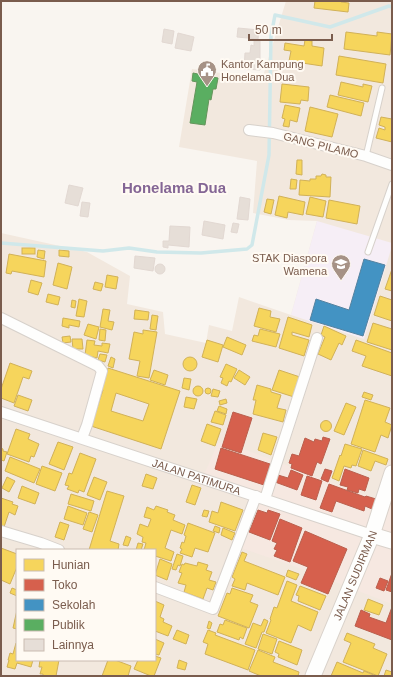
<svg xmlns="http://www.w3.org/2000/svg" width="393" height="677" font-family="Arial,sans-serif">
<rect width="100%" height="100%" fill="#f9f5f0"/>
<!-- residential -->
<path fill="#f2e8de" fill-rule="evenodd" d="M286,1H392V676H1V233L87,252L130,276L127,304L163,312L165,334L206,343L209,325L232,331L239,297L291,315L317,221L289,220L253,213L257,161L179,147L192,69L256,78L264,73ZM17,550H155V660H17Z"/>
<!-- commercial -->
<path fill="#f6e8e1" d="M225,442L389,504L392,496V604L291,565L241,548L262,496L203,477L218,443Z"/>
<!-- education -->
<path fill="#f6eef6" d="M317,221L392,243V246L364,339L291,315Z"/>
<!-- homes -->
<g fill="#f6d55c" stroke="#d1b158" fill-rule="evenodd">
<path d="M315,1H341V2L349,3L348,12L314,8Z"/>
<path d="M346,32L377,36V32L392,34L390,55L344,49Z"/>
<path d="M305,40L312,41V46L324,48L322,66L289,61L291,51L284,50L285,43L304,46Z"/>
<path d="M339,56L386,64L383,83L336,75Z"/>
<path d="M341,82L363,87V84L372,86L368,102L338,95Z"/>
<path d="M282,84L309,87L308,101L301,100L300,104L280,102Z"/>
<path d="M330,95L364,103L361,116L327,107Z"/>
<path d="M285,105L300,108L297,122L290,120L289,127L283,126L285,119L282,118Z"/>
<path d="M310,107L338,114L332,137L305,131Z"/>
<path d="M381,117L392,119V142L376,138L379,128L385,130V127L379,125Z"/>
<path d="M297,160H302V175L296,174Z"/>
<path d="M322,174L326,175V177H331L330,197L299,195L300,180L310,181V179H316V176H321Z"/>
<path d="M291,179L297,180L296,189H290Z"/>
<path d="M279,196L305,202L303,215L288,212L287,218L275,215Z"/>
<path d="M310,197L326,201L323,217L306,214Z"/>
<path d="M267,199L274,200L271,214L264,212Z"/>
<path d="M329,200L360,206L357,224L326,218Z"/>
<rect x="22" y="248" width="13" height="6"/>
<path d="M38,250L45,251L44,259L37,257Z"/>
<path d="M59,250L69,251V257L59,256Z"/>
<path d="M9,254L46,261L44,277L12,271L11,274L6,273Z"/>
<path d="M58,263L72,267L67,289L53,285Z"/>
<path d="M392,269V291L385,289Z"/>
<path d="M107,275L118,277L116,289L105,287Z"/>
<path d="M31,280L42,283L38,295L28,292Z"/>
<path d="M95,282L103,284L101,291L93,289Z"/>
<path d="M48,294L60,297L58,305L46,302Z"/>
<path d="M380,296L392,300V321L374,315Z"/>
<path d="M79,299L87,301L84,317L76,316Z"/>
<path d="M72,300L76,301L75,308L71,307Z"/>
<path d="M259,308L271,311L270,317L280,319L276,332L254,326Z"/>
<path d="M103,309L110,310L108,321L114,322L112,330L100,327Z"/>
<path d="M135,310L149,312L148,320L134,319Z"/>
<path d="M152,315L158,316L156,330L150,329Z"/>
<path d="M288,317L312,325L309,337L292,332V335L309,340L304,356L279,348Z"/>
<path d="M63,318L80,321L79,327L69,325V328L62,326Z"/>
<path d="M373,323L392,329V350L367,342Z"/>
<path d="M88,324L99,327L96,339L84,335Z"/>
<path d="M324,326L346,336L342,345L339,343L331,360L318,354L325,337L321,335Z"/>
<path d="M100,329L106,330L105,341L99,340Z"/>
<path d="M260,329L280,334L276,347L252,341L254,335L258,336Z"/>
<path d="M143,330L157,332L149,378L137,376L140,361L129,359L134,332L143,334Z"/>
<path d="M70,336L71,342L63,343L62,337Z"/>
<path d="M227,337L246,345L242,355L223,347Z"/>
<path d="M72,339H82L83,349H73Z"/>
<path d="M87,340L95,341L94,345L102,346V343L110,344L108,353L98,351L97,358L85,355Z"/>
<path d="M207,340L223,345L218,362L202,357Z"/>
<path d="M356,340L392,353V376L362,366L366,356L352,351Z"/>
<path d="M100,354L107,355L105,362L98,360Z"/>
<path d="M111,357L115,359L113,368L108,366Z"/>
<circle cx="190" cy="364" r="7"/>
<path d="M10,363L32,371L29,379L23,377L14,403L1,398V389Z"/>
<path d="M226,364L237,369L231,382L229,381L227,386L221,383L223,378L220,377Z"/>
<path d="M108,368L180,391L161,449L91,426L103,390L101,389ZM116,393L149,404L143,421L111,411Z"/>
<path d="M154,370L168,375L165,385L150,380Z"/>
<path d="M239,370L250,377L245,385L234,378Z"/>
<path d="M279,370L300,377L294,397L272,390Z"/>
<path d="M184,378L191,379L189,390L182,388Z"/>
<path d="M257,385L271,389V392L281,395L277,408L286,410L283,422L253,414L256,400H253Z"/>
<circle cx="198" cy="391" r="5"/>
<circle cx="208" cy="391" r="3"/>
<path d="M213,389L220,391L218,397L211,396Z"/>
<path d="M364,392L373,395L371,400L362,397Z"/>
<path d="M18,395L32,400L28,411L14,406Z"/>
<path d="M186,397L197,399L194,409L184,407Z"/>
<path d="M226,399L227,403L220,405L219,401Z"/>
<path d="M365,400L390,408L385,422L392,425L388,438L381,435L375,452L351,444Z"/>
<path d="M346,403L356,407L344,435L334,431Z"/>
<path d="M219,406L227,409L226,414L217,411Z"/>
<path d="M215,411L226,415L223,425L211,422Z"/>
<circle cx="326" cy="426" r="5.5"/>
<path d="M207,424L221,429L215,446L201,441Z"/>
<path d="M16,429L30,434L28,439L39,444L34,457L31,456L29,462L7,454Z"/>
<path d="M263,433L277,437L271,455L258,450Z"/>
<path d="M58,442L73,447L64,470L49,464Z"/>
<path d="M345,444L362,449L356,466L352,465L351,468L344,466L339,481L332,478L340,455L341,456Z"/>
<path d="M1,448L3,449V451L7,452L4,461L1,460Z"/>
<path d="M363,450L388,459L386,465L375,461L371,471L358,466Z"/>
<path d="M80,453L96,459L84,492L79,490L78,493L67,489L69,486L65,485L69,473L72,474Z"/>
<path d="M10,457L40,469L34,483L5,471Z"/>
<path d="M42,466L62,473L55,491L36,484Z"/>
<path d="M146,474L157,478L153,489L142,486Z"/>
<path d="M7,477L15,481L9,492L2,488Z"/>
<path d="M94,477L107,482L100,500L87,495Z"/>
<path d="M192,485L201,488L195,505L186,502Z"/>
<path d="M22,486L39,493L35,504L18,498Z"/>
<path d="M107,491L124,496L110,541L119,544L118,550H89Z"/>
<path d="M71,494L94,501L91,511L68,504Z"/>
<path d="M1,498L13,502L12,504L18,506L15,515L9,512L4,527L1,525Z"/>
<path d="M221,502L243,510L235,531L209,522L212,511L218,513Z"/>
<path d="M68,506L87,513L83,525L64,519Z"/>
<path d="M156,506L168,510L167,512L175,515L173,520L185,525L182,534L171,530L165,548L174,552L171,561L155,556V550H144L146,543L142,542L143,537L137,534L140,524L148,527L151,519L144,517L147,507L154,510Z"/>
<path d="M204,510L209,511L207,517L202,516Z"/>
<path d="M89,512L98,515L92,532L83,529Z"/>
<path d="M60,522L69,525L64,540L55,537Z"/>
<path d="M188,523L215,533L208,552L195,548L192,557L180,553L182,549L180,548L182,542L184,543L186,536L184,535Z"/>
<path d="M215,526L220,528L219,533L213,531Z"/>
<path d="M223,528L235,533L232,540L221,535Z"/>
<path d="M126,536L131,538L128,546L123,545Z"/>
<path d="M138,543L143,544L141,550H136Z"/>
<path d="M1,548L17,554V567L10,584L1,580Z"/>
<path d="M242,552L247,554L244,561L285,577L278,595L247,583L245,590L232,586L235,579L232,577Z"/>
<path d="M177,554L183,556L180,566L178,565L176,570L172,569Z"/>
<path d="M160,559L172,564L167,580L155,575Z"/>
<path d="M198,562L208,565L206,570L212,572L209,580L216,582L213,590L207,588L203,599L184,592L186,585L178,583L182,573L179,572L182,564L184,565L185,563L197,566Z"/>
<path d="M288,570L299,574L296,580L286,576Z"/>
<path d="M287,581L297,585L291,601L318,612L311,631L298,625L291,643L266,633L271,620L270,619L274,607L277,608Z"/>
<path d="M300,586L326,596L320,610L298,601L299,596L296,595Z"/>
<path d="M12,588L17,590V596L10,593Z"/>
<path d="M232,588L253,595L250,602L258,605L249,628L218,616L227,593L230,594Z"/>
<path d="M368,599L383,605L379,615L364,610Z"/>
<path d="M155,601L164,605L160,617L164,619L163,622L172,626L168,636L155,631Z"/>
<path d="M17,610V629L13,628Z"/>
<path d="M264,619L268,621L264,632H262L256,648L245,644L253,623L261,626Z"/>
<path d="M225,620L247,628L243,639L240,637L239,640L217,632L220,624L223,625Z"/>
<path d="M209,621L212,623L210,629L207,628Z"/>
<path d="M177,630L189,635L186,644L173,639Z"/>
<path d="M208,630L216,633L215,635L255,650L248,670L205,654L208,644L203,642Z"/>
<path d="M347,633L375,644L373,648L387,654L378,676L343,662L351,643L344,640Z"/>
<path d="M263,634L277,639L272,654L258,649Z"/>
<path d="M155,639L164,643L159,655L155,654Z"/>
<path d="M279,641L302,650L297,665L278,657L279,654L275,652Z"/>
<path d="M16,643L17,644V660H33L31,667L17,663L15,669L7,667L9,660H8L10,653L13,654Z"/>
<path d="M258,650L275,657L273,662L299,672L298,676H261L249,671Z"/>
<path d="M155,656L161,658L154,676H151L134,669L138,660H155Z"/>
<path d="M40,660H59L56,676H43V674H40L42,667H39Z"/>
<path d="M108,660H115L131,666L128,676H102Z"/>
<path d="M179,660L187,663L185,670L177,668Z"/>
<path d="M337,662L363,673L364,671L376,676H331Z"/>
<path d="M386,670L392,672V676H384Z"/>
</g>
<!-- shops -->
<g fill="#d6604d" stroke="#ba5f4d">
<path d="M233,412L252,418L241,453L222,447Z"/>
<path d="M323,437L330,439L321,464L317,462L312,476L291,468L292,464L289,463L292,454L299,456L305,438L314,442L315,439L322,441Z"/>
<path d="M221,448L270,464L264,485L215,469Z"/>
<path d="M325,469L332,471L328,482L321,479Z"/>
<path d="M345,469L369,478L365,491L359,489L358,493L347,490L348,487L340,485Z"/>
<path d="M291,470L303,475L297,490L275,482L278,475L288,478Z"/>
<path d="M307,476L322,481L316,500L301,495Z"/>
<path d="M329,484L365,497L366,496L376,499L372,509L365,506L364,511L336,501L332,512L320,508Z"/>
<path d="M258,510L267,513L268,510L280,514L270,540L249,532Z"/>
<path d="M280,519L302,528L290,562L274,556L277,550L274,549L277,543L272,541Z"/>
<path d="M305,531L347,549L328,594L301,583L308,567L293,561Z"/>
<path d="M392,573V592L386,590Z"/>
<path d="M380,578L388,581L384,591L376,588Z"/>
<path d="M392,607V640L355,626L361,610L370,614L369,617L386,623Z"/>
</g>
<!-- schools -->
<path fill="#4393c3" stroke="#5482a0" d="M364,259L385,265L363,336L310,320L316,299L349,310Z"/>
<!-- public -->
<path fill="#5aae61" stroke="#64955b" d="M193,73L218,78L216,89H213L211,100L209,99L205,125L190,123L197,82L192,81Z"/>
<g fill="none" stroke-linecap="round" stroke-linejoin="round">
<!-- stream -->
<path stroke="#d0e8ea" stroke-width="3.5" d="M1,243L103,251L129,248L157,252L201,253L247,249L252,245L269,155L271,36L275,15L330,27L389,6L392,7"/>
</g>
<!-- building -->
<g fill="#e6ded7" stroke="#e2d8d2">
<path d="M238,28L259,30L258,39L237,37Z"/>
<path d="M164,29L174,31L172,44L162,42Z"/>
<path d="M178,33L194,37L191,51L175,48Z"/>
<path d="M254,41H260V70L244,69L245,53H250L251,45L254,46Z"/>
<path d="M69,185L83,188L78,206L65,203Z"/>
<path d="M240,197L250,199L248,220L237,219Z"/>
<path d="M82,202L90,203L88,217L80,216Z"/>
<path d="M204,221L225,225L223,239L202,235Z"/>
<path d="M233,223L239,224L237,233L231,232Z"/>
<path d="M170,226L190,227L189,247L168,245V248L163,247V241H169Z"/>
<path d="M135,256L155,258L153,271L134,268Z"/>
<circle cx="160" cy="269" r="5"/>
</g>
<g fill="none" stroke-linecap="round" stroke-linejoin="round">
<defs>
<g id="lane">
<path d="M366,156L382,88"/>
<path d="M368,252L392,184"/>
</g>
<g id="street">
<path d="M249,130L273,133L366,156L392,165"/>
<path d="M1,318L98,366L102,371L87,425L82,438"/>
<path id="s1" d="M1,412L372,535"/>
<path d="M265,499L317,338"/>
<path d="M1,531L41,543L59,550"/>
<path d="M155,587L213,609L256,496"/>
</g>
<g id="secondary">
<path d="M372,535L392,541"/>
<path id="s2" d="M313,676L372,535L392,473"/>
</g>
</defs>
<!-- lane casing -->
<use href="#lane" stroke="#d7d1cb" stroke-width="7"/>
<!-- street casing -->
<use href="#street" stroke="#d7d1cb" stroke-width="12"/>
<!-- secondary casing -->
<use href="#secondary" stroke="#d9d2cb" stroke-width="17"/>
<!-- lane -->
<use href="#lane" stroke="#fefefd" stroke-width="5"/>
<!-- street -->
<use href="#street" stroke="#fefefd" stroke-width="10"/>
<!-- secondary -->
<use href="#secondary" stroke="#fefefd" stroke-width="15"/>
</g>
<!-- icons -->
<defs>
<symbol id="civic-pin" viewBox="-11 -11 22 30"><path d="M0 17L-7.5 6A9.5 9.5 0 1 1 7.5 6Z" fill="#a69286" stroke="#fffaf3"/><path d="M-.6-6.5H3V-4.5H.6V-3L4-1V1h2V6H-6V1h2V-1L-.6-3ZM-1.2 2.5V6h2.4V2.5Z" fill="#fff"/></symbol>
<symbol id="university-pin" viewBox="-11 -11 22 30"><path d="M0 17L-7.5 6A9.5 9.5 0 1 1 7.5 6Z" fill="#a69286" stroke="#fffaf3"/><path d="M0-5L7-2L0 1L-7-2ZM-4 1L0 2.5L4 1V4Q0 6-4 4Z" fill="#fff"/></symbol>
</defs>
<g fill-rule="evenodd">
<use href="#civic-pin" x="196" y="59" width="22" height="30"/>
<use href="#university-pin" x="330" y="253" width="22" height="30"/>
</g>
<g text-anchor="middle" stroke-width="4" stroke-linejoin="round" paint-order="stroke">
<!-- poi labels -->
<g font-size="11" fill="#7a5c4d" stroke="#fffaf3" text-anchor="start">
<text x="221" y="68">Kantor Kampung<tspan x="221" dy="13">Honelama Dua</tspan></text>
<text x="327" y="262" text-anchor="end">STAK Diaspora<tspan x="327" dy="13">Wamena</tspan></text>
</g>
<!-- street labels -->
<g font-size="11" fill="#7a5c4d" stroke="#fffaf3">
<text transform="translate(321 145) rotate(14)" y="4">GANG PILAMO</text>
<text dy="4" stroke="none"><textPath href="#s1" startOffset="206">JALAN PATIMURA</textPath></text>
<text dy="4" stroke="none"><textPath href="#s2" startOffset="109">JALAN SUDIRMAN</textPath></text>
</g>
<!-- district labels -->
<g font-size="15" font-weight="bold" fill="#846695" stroke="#fffaf3">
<text x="174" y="193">Honelama Dua</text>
</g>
</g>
<!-- border -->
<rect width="393" height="677" fill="none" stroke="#7a5c4d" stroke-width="4"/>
<!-- legend -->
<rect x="16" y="549" width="140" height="112" fill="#fffaf3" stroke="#cabbb1"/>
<rect x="24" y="559" width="20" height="12" fill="#f6d55c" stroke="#cabbb1"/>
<text x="52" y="569" font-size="12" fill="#7a5c4d">Hunian</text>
<rect x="24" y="579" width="20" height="12" fill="#d6604d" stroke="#cabbb1"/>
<text x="52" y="589" font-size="12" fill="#7a5c4d">Toko</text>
<rect x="24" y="599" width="20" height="12" fill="#4393c3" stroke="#cabbb1"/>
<text x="52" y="609" font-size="12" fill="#7a5c4d">Sekolah</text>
<rect x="24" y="619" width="20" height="12" fill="#5aae61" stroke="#cabbb1"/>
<text x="52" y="629" font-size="12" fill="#7a5c4d">Publik</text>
<rect x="24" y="639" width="20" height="12" fill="#e6ded7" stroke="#cabbb1"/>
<text x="52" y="649" font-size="12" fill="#7a5c4d">Lainnya</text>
<!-- scale -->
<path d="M249 34v6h83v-6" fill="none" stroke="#7a5c4d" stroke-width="2"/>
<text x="255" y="34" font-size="12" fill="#7a5c4d" stroke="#fffaf3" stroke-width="3" paint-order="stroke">50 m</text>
</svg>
